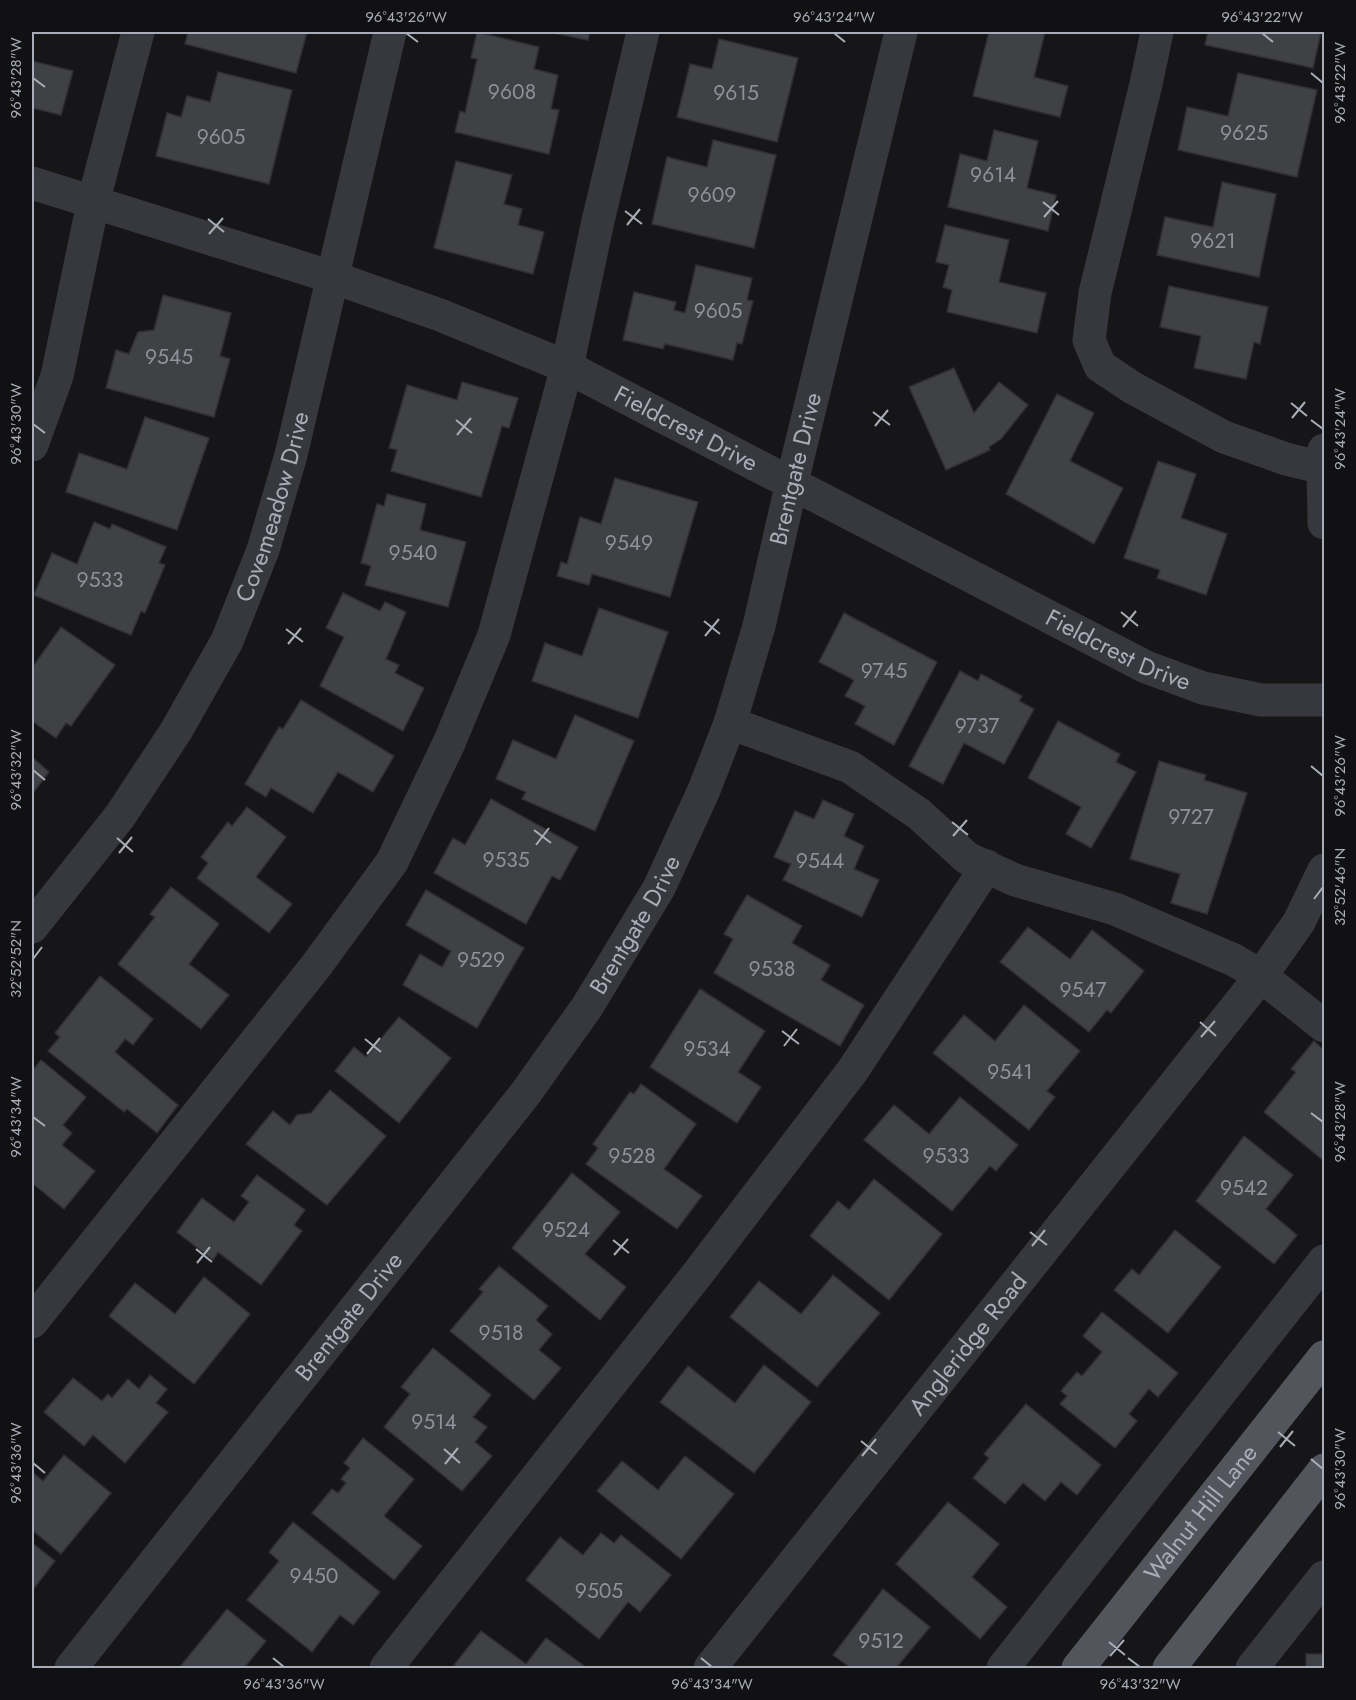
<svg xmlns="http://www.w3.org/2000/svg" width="1356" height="1700" font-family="Jost,sans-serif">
<rect width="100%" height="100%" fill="#161618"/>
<!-- building -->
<g fill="#404145" stroke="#303034" stroke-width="1.5">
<path d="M188,32H307L296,73L185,44Z"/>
<path d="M477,32L539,47L534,69L558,75L551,109L559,110L549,154L455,132L460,111L465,113L477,59L471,58Z"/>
<path d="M549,32H590L588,40Z"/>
<path d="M989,32H1045L1034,77L1068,86L1060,117L973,96Z"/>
<path d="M1208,32H1321L1313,68L1205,45Z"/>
<path d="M719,39L798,58L777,142L677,117L690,64L712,69Z"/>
<path d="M32,61L73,71L61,115L32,108Z"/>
<path d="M218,72L292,90L269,184L156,156L167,113L181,117L187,96L210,102Z"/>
<path d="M1238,73L1317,90L1297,177L1178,150L1187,107L1228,116Z"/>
<path d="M994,130L1038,141L1027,188L1056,195L1048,231L948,207L960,154L987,161Z"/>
<path d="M713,140L776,155L754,248L652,224L667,157L707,167Z"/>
<path d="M456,161L512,175L504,204L522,209L518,225L544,232L533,274L434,248Z"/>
<path d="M1222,182L1276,194L1259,277L1157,255L1165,217L1213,227Z"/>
<path d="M945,225L1009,240L999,282L1046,293L1037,333L947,312L952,290L943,287L949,265L936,262Z"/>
<path d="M696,265L752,278L747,300L753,301L742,344L737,343L733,360L665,344L663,349L623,340L634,292L676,302L674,310L685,313Z"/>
<path d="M1169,286L1268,307L1260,344L1254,342L1246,379L1194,368L1201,336L1160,327Z"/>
<path d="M163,295L231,313L220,356L230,359L214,417L106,388L116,350L129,354L138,332L154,330Z"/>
<path d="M954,368L974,413L999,382L1028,405L1001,439L989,447L990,450L946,470L909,387Z"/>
<path d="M462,382L518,398L509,428L502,426L481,497L391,471L397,450L389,448L407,385L457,400Z"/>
<path d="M1057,394L1094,413L1070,461L1123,488L1094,544L1006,494Z"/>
<path d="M145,417L209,438L177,530L66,492L79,453L127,469Z"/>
<path d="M1158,461L1196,474L1181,518L1227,534L1206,595L1157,578L1160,570L1124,558Z"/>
<path d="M615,478L698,502L670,597L592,574L589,585L557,576L561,562L567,564L580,517L601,524Z"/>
<path d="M387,494L426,504L420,530L466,542L448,607L365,585L371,566L361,563L377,504L384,506Z"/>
<path d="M94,522L110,529L112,524L166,547L159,563L165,565L145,613L141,611L131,635L34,595L52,553L77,564Z"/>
<path d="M343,593L380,611L385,602L406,612L386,659L399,665L395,673L424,688L403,731L320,686L344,637L326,628Z"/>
<path d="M599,608L668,632L638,718L532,681L545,643L582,656Z"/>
<path d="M844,613L937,662L894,745L855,724L865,706L845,696L854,680L819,662Z"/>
<path d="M61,627L115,665L71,726L66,723L56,738L32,721V668Z"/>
<path d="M960,671L978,681L981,674L1022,696L1019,701L1034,709L1004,764L964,743L943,784L909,766Z"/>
<path d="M301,700L394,756L373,792L338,772L313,813L271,788L266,797L245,784L279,727L283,729Z"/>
<path d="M575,715L634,741L595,831L522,799L526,792L496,779L513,740L556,759Z"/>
<path d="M1058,721L1120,754L1116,762L1136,772L1091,848L1066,834L1081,807L1028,778Z"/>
<path d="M32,757L49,772L32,794Z"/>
<path d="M1159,761L1206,775L1204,780L1247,793L1207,914L1171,903L1180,874L1130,859Z"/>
<path d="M491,799L578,847L560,880L552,876L526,924L434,873L453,838L465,845Z"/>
<path d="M823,800L854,814L844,836L864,846L854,869L879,880L862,917L783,880L791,864L774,857L795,811L814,819Z"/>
<path d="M247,807L286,837L256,877L292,904L269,933L197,878L208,863L201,857L228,822L232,826Z"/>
<path d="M171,887L219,924L189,964L229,995L201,1029L118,964L155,917L150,914Z"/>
<path d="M426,890L524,948L477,1028L403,985L420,954L442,967L451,951L406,925Z"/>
<path d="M747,895L802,926L792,943L830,965L821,980L864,1005L840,1046L714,973L733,939L724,934Z"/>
<path d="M1028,927L1070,959L1092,930L1144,971L1111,1013L1107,1010L1089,1032L1000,962Z"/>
<path d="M100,976L153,1019L133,1045L125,1039L115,1052L178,1105L157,1133L127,1109L124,1112L48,1051L60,1037L55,1033Z"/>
<path d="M700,989L765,1031L738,1072L761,1087L737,1123L650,1067Z"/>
<path d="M1024,1005L1080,1051L1047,1091L1055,1097L1029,1130L933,1053L964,1015L995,1041Z"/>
<path d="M399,1017L451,1058L399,1123L335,1071L354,1047L366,1057Z"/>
<path d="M1314,1041L1324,1050V1161L1264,1112L1296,1072L1291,1069Z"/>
<path d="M41,1060L86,1097L63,1125L72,1133L62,1145L95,1171L64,1209L32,1183V1071Z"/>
<path d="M641,1084L696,1124L664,1169L702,1196L677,1229L586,1164L598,1148L593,1144L630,1092L634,1094Z"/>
<path d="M330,1090L386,1136L327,1205L246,1144L273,1111L290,1125L297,1115L311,1113Z"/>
<path d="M960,1097L1018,1145L996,1171L990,1166L952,1211L864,1140L894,1105L929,1134Z"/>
<path d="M1244,1136L1293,1175L1266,1209L1297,1235L1274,1264L1196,1201Z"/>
<path d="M572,1173L620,1212L585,1254L626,1287L600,1320L512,1248Z"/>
<path d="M257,1175L305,1210L294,1225L302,1231L261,1285L218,1252L213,1260L177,1232L202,1198L234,1222L249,1202L241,1196Z"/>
<path d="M874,1179L942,1234L889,1300L810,1236L838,1201L849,1210Z"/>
<path d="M1175,1230L1221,1267L1168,1333L1114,1290L1132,1269L1139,1275Z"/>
<path d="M499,1266L548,1306L536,1320L552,1334L539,1350L561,1368L534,1400L450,1331L483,1292L479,1289Z"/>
<path d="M833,1275L880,1313L817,1387L730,1317L759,1281L801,1314Z"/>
<path d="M204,1277L250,1314L194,1384L109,1316L135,1283L175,1314Z"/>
<path d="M1102,1312L1178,1373L1158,1397L1149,1389L1129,1414L1137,1421L1115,1448L1060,1404L1067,1396L1061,1391L1077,1372L1082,1376L1102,1352L1083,1336Z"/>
<path d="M433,1348L491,1395L473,1417L487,1427L475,1442L492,1456L462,1491L384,1427L410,1394L401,1387Z"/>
<path d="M764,1365L811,1402L754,1473L660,1402L688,1366L735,1403Z"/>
<path d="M150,1375L167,1389L156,1403L168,1412L125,1463L93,1435L84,1446L44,1412L73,1378L102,1401L108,1394L112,1398L128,1379L139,1389Z"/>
<path d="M1026,1404L1101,1465L1077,1495L1061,1482L1045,1501L1023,1483L1005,1504L973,1478L989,1458L984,1454Z"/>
<path d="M363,1438L414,1479L384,1516L422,1546L394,1580L312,1513L332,1489L338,1493L346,1483L341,1479L350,1468L344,1463Z"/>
<path d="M64,1455L111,1493L61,1554L32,1530V1472L43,1481Z"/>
<path d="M685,1456L734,1494L681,1559L597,1491L622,1461L658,1490Z"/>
<path d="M948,1502L999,1544L972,1577L1007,1607L980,1639L896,1564Z"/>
<path d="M293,1522L380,1592L353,1625L340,1615L312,1652L247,1600L279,1561L269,1552Z"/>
<path d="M601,1533L614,1543L621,1535L671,1575L640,1612L628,1602L599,1639L526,1580L560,1537L583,1555Z"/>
<path d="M32,1543L55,1561L32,1591Z"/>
<path d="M883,1589L930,1627L896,1668H851L833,1655Z"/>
<path d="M227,1609L266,1641L244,1668H179Z"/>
<path d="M481,1631L526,1664L546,1638L587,1668H459L454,1665Z"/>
<rect x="1306" y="1654" width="18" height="14"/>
</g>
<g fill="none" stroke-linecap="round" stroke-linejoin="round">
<!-- minor -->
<g stroke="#37383d" stroke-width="33">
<path d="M1157,32L1146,84L1095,293L1089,340L1100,366L1133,388L1224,437L1286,459L1323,468"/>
<path id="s1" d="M32,183L332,277L440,315L567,367L1146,667L1203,688L1261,700H1324"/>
<path d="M32,445L57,376L93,203L138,32"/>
<path d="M1324,450L1323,468L1324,523"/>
<path d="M730,723L850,767L919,814L967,858L1015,880L1115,909L1234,960L1261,976L1324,1026"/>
<path id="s2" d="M32,927L120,816L176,731L227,641L263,550L291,455L390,32"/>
<path d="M32,1322L316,966L392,862L449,743L494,635L567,367L598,221L643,32"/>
<path id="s3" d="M71,1668L525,1094L587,1007L659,888L704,790L730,723L759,626L792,482L901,32"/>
<path d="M386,1668L699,1272L853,1070L987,866"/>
<path id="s4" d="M710,1668L1261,976L1299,922L1324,870"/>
<path d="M1003,1668L1324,1261"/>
<path d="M1252,1668L1324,1577"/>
</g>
<!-- major -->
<g stroke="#53555c" stroke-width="33">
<path id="s5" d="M1078,1668L1324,1357"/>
<path d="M1169,1668L1324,1470"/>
</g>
</g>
<!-- ticks -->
<path fill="none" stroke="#a8adb8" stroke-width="2" d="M406,33L418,42M834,33L845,42M1262,33L1273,42M1311,73L1323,83M33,78L45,87M1043,202L1059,215M625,211L642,224M1044,217L1058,201M208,219L224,232M627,225L640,209M209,234L223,218M1291,403L1307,416M873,412L890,425M1292,418L1305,402M456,420L472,433M1311,420L1323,429M33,424L45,433M875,426L888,410M457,435L471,418M1121,612L1138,626M704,621L720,634M1123,627L1136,611M286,629L303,642M705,636L719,619M288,644L301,628M1311,766L1323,776M33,770L45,780M952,822L968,835M534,830L551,843M953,836L967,820M117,838L133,852M536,845L549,828M119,853L132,837M1314,899L1323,887M33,959L42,947M1200,1022L1216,1036M782,1031L799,1044M1201,1037L1215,1021M365,1039L381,1052M784,1046L797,1029M367,1054L380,1038M1311,1113L1323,1122M33,1117L45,1126M1030,1232L1047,1245M613,1240L629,1253M1032,1246L1045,1230M196,1249L212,1262M614,1255L628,1239M197,1263L210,1247M1278,1432L1295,1446M861,1441L877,1454M1280,1447L1293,1431M444,1449L460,1463M862,1456L876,1439M1311,1459L1323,1469M33,1463L45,1473M445,1464L458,1448M1109,1642L1125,1655M1110,1656L1124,1640M273,1658L284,1667M701,1658L712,1667M1128,1658L1140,1667"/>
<g text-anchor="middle" stroke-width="6" stroke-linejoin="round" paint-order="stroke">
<!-- number labels -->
<g font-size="21" fill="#8e929b">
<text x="512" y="99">9608</text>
<text x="736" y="100">9615</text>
<text x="1244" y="140">9625</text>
<text x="221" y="144">9605</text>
<text x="993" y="182">9614</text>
<text x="712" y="202">9609</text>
<text x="1213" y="248">9621</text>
<text x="718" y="318">9605</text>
<text x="169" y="364">9545</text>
<text x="629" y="550">9549</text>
<text x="413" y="560">9540</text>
<text x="100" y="587">9533</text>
<text x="884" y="678">9745</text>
<text x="977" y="733">9737</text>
<text x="1191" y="824">9727</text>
<text x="506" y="867">9535</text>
<text x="820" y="868">9544</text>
<text x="481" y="967">9529</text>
<text x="772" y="976">9538</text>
<text x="1083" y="997">9547</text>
<text x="707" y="1056">9534</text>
<text x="1010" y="1079">9541</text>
<text x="632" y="1163">9528</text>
<text x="946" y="1163">9533</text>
<text x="1244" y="1195">9542</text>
<text x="566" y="1237">9524</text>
<text x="501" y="1340">9518</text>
<text x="434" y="1429">9514</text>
<text x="314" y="1583">9450</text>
<text x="599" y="1598">9505</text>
<text x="881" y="1648">9512</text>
</g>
<!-- street labels -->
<g font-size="24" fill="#a8adb8" stroke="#111113">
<text dy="8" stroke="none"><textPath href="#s1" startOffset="700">Fieldcrest Drive</textPath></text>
<text dy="8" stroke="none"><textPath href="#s3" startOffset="1420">Brentgate Drive</textPath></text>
<text dy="8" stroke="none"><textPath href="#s2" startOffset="489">Covemeadow Drive</textPath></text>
<text dy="8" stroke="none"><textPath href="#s1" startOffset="1186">Fieldcrest Drive</textPath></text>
<text dy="8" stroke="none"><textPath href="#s3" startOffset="934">Brentgate Drive</textPath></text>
<text dy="8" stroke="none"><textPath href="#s3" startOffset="448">Brentgate Drive</textPath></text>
<text dy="8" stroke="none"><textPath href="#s4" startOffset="414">Angleridge Road</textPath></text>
<text dy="8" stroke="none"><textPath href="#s5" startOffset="198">Walnut Hill Lane</textPath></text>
</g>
</g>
<!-- border -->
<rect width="1356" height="1700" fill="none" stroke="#111113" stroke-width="66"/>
<rect x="33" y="33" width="1290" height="1634" fill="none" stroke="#a8adb8" stroke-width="2"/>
<g font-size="15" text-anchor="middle" fill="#a8adb8">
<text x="406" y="22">96°43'26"W</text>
<text x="834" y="22">96°43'24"W</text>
<text x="1262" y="22">96°43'22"W</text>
<text transform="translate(16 78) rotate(-90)" y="5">96°43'28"W</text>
<text transform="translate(1340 83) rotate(-90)" y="5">96°43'22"W</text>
<text transform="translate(16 424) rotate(-90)" y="5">96°43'30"W</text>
<text transform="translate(1340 429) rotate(-90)" y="5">96°43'24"W</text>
<text transform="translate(16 770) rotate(-90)" y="5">96°43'32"W</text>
<text transform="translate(1340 776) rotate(-90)" y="5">96°43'26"W</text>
<text transform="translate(1340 887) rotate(-90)" y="5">32°52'46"N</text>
<text transform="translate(16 959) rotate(-90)" y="5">32°52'52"N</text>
<text transform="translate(16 1117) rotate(-90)" y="5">96°43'34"W</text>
<text transform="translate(1340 1122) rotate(-90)" y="5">96°43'28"W</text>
<text transform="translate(16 1463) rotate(-90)" y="5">96°43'36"W</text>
<text transform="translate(1340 1469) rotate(-90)" y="5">96°43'30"W</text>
<text x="284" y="1689">96°43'36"W</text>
<text x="712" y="1689">96°43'34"W</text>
<text x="1140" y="1689">96°43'32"W</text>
</g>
</svg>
